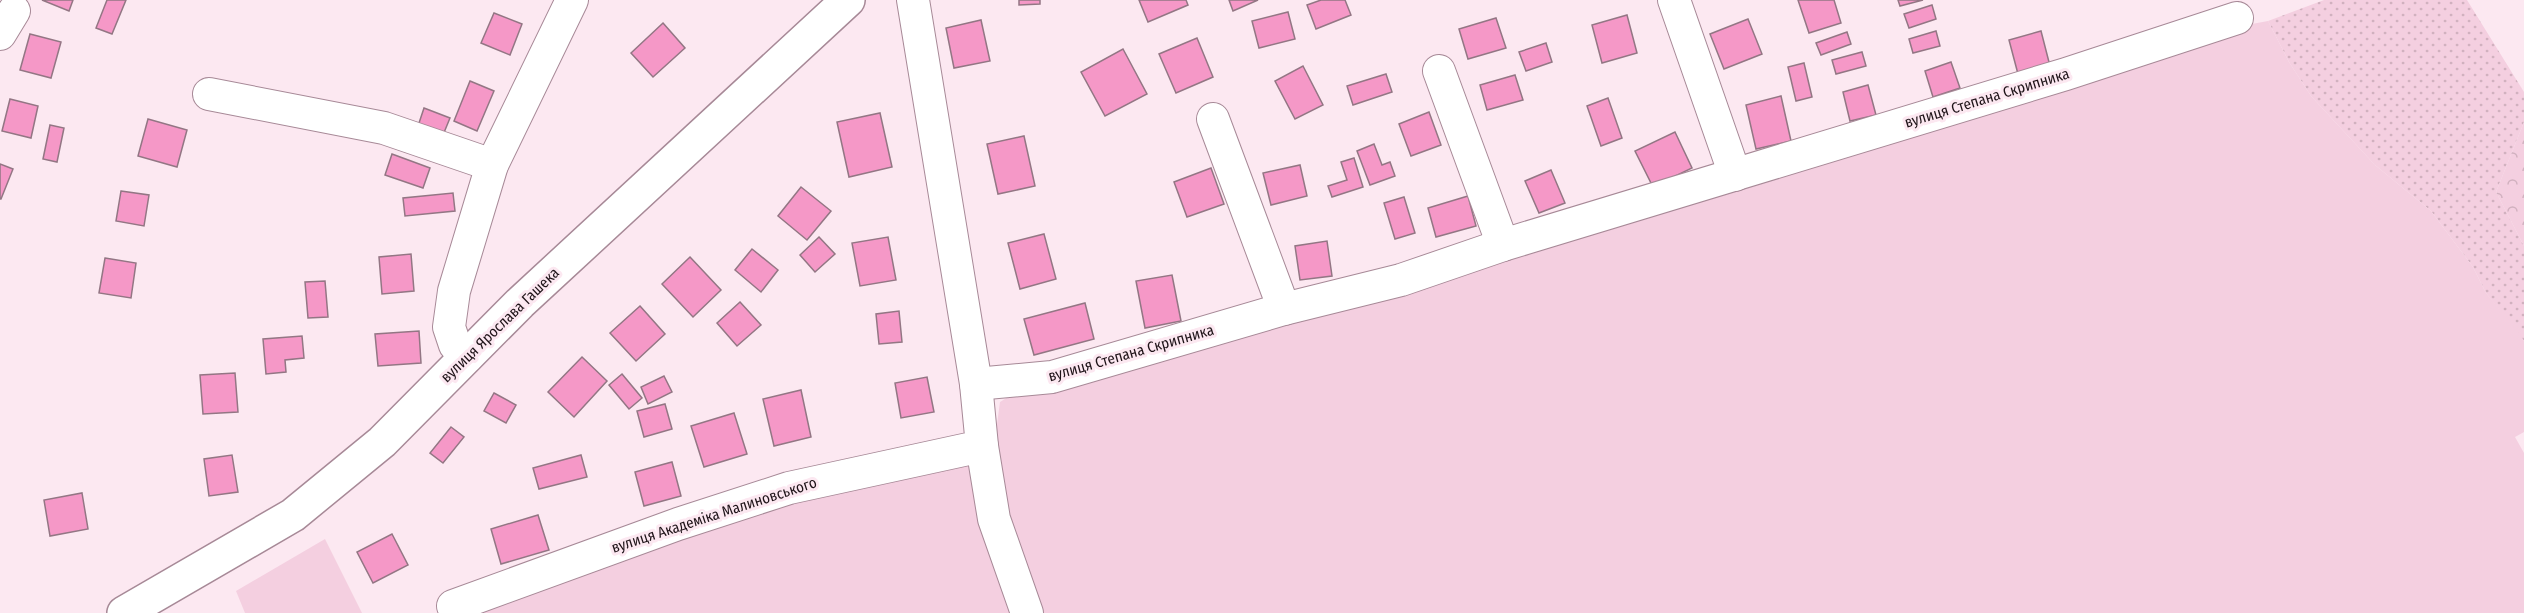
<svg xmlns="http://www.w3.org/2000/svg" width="2524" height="613" font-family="'Fira Sans Condensed',sans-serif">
<defs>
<pattern id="grass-dots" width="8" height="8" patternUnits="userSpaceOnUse" patternTransform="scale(1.5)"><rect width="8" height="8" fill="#f4cfe0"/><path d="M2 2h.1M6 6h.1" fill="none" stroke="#d1b1bf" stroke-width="1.8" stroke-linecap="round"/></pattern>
<pattern id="forest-crowns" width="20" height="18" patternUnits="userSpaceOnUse" patternTransform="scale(1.5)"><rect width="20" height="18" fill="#f4cfe0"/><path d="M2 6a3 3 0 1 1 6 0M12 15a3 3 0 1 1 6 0" fill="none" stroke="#d1b1bf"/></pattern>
</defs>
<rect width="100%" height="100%" fill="#fce8f1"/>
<!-- grass -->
<path fill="url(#grass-dots)" d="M2324,0H2467L2524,92V122L2496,192L2524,246V341L2486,293L2473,267L2431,211L2375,165L2311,96L2289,62L2268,21Z"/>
<!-- forest -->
<path fill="url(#forest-crowns)" d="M2524,122V246L2496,192Z"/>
<!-- green -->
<g fill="#f4cfe0">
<path d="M2268,21L2289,62L2311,96L2375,165L2431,211L2473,267L2486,293L2518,331L2524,341V432L2515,437L2524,453V613H437L477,596L995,439L1000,402L1024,387L1748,188L1863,153L2203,33Z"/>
<path d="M325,539L362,613H245L236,591Z"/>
</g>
<!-- building -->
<g fill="#f598c7" stroke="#937684" stroke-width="1.5">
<path d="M42,0H73L69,11Z"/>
<path d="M107,0H126L112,34L96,28Z"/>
<path d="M1019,0H1040V4L1019,5Z"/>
<path d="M1139,0H1186L1188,5L1148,22Z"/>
<path d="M1229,0H1258L1233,11Z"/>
<path d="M1321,0H1345L1351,15L1316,29L1307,5Z"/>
<path d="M1798,0H1834L1841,23L1809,33Z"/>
<path d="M1898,0H1923L1900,6Z"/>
<path d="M1932,5L1936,19L1909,28L1904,14Z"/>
<path d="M1288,12L1295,39L1259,48L1252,21Z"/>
<path d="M494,13L522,24L510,55L481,43Z"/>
<path d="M1627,15L1637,53L1602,63L1592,25Z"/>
<path d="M1496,18L1506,48L1468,59L1459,29Z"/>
<path d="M1748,19L1762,54L1724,69L1710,34Z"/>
<path d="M981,20L990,61L954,68L946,28Z"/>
<path d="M663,23L685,48L653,77L631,53Z"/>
<path d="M1936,31L1940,46L1913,53L1909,39Z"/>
<path d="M2041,31L2050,66L2018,74L2009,40Z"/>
<path d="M1847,32L1851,44L1821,55L1816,43Z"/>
<path d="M30,34L61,42L51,78L20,70Z"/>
<path d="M1197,38L1213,77L1176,93L1159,54Z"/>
<path d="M1546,43L1552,62L1526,71L1519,52Z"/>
<path d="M1123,49L1147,94L1105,116L1081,72Z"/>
<path d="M1862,52L1866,66L1836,74L1832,60Z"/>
<path d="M1951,62L1960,88L1933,97L1925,71Z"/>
<path d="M1804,63L1812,97L1796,101L1788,67Z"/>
<path d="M1303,66L1323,105L1295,119L1275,81Z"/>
<path d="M1386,74L1392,92L1353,105L1347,86Z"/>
<path d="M1515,75L1523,100L1487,110L1480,85Z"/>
<path d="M470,81L494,91L477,131L454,121Z"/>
<path d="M1868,85L1876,115L1850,121L1843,92Z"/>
<path d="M1781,96L1791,141L1756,149L1746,105Z"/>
<path d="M1608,98L1622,138L1601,146L1587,106Z"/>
<path d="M10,99L38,106L31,138L2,131Z"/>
<path d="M424,108L450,118L443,135L418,126Z"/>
<path d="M1429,112L1441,145L1411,156L1399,124Z"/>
<path d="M880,113L892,167L849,177L837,122Z"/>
<path d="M148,119L187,130L177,167L138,156Z"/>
<path d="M50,125L64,128L57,162L43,159Z"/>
<path d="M1675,132L1692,168L1653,187L1635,151Z"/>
<path d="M1024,136L1035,186L998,194L987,144Z"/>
<path d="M1374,144L1382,165L1390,162L1395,176L1370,185L1357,151Z"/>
<path d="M392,154L430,168L423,188L385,175Z"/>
<path d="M1354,158L1363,187L1332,197L1328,186L1347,180L1341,162Z"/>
<path d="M0,164L13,169L1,199H0Z"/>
<path d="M1300,165L1307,196L1271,205L1263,173Z"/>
<path d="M1211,168L1224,204L1187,217L1174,182Z"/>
<path d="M1551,170L1565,203L1539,213L1525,181Z"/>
<path d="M801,187L831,211L807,240L778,216Z"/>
<path d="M121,191L149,195L144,226L116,221Z"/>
<path d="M453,193L455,211L405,216L403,198Z"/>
<path d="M1468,196L1476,226L1436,237L1428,208Z"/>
<path d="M1404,197L1415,233L1395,239L1384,203Z"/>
<path d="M1044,234L1056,279L1020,289L1008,243Z"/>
<path d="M819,237L835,254L815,272L800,255Z"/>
<path d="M888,237L896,280L860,286L852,243Z"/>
<path d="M1327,241L1332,276L1300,280L1295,246Z"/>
<path d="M752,249L778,270L761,292L735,270Z"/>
<path d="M411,254L414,291L382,294L379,257Z"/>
<path d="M690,257L721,290L693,317L662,284Z"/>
<path d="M105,258L136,263L131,298L99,293Z"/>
<path d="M1172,275L1181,321L1145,328L1136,281Z"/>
<path d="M325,281L328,317L308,318L305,282Z"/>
<path d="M740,302L761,325L737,346L717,323Z"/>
<path d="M1085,303L1094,339L1034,355L1024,319Z"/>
<path d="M640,306L665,334L636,361L610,333Z"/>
<path d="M899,311L902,342L879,344L876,314Z"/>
<path d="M419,331L421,363L378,366L375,334Z"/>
<path d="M302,336L304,358L285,360L286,372L266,374L263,339Z"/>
<path d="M582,357L607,381L574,417L548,392Z"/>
<path d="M235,373L238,412L203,414L200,375Z"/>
<path d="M622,374L642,398L629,409L609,385Z"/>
<path d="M664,376L672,392L648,404L641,387Z"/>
<path d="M927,377L934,412L901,418L895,383Z"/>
<path d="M801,390L811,437L774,446L763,399Z"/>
<path d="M494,393L516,405L506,423L484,411Z"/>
<path d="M665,404L672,429L644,437L637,411Z"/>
<path d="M734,413L747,454L704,467L691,426Z"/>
<path d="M451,427L464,437L443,463L430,453Z"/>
<path d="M232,455L238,492L209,496L204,459Z"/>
<path d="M581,455L587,477L539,489L533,468Z"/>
<path d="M672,462L681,496L644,506L635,472Z"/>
<path d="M82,493L88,529L50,536L44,500Z"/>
<path d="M538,515L549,550L501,564L491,529Z"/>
<path d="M392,534L408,565L373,583L357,552Z"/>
</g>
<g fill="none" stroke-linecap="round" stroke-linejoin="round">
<defs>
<g id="minor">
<path d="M1674,0L1735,175"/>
<path d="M0,34L14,11"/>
<path d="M1439,71L1503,245"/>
<path d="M209,94L384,128L492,165"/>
<path d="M1213,119L1284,309"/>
<path d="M467,357L455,345L449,327L454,291L492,165L572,0"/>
<path d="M976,384L1052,377L1284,309L1401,280L1503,245L2066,74L2237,18"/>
<path d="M982,446L994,519L1027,613"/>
<path d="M453,606L678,524L789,488L982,446L976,384L913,0"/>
</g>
<path id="major" d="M124,613L293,515L382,442L520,303L848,0"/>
</defs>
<!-- minor casing -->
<use href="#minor" stroke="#a78997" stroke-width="34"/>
<!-- major casing -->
<use href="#major" stroke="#a78997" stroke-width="36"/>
<!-- minor -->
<use href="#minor" stroke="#fff" stroke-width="32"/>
<!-- major -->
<use href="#major" stroke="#fff" stroke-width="33"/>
</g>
<g text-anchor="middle" stroke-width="6" stroke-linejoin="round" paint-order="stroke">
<!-- street labels -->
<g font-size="15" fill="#1e1318" stroke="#fce8f1">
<text transform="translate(1987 98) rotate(-17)" y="5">вулиця Степана Скрипника</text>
<text transform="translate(500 325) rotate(-44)" y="5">вулиця Ярослава Гашека</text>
<text transform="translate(1131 353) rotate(-16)" y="5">вулиця Степана Скрипника</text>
<text transform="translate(714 515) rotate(-18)" y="5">вулиця Академіка Малиновського</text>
</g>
</g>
</svg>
